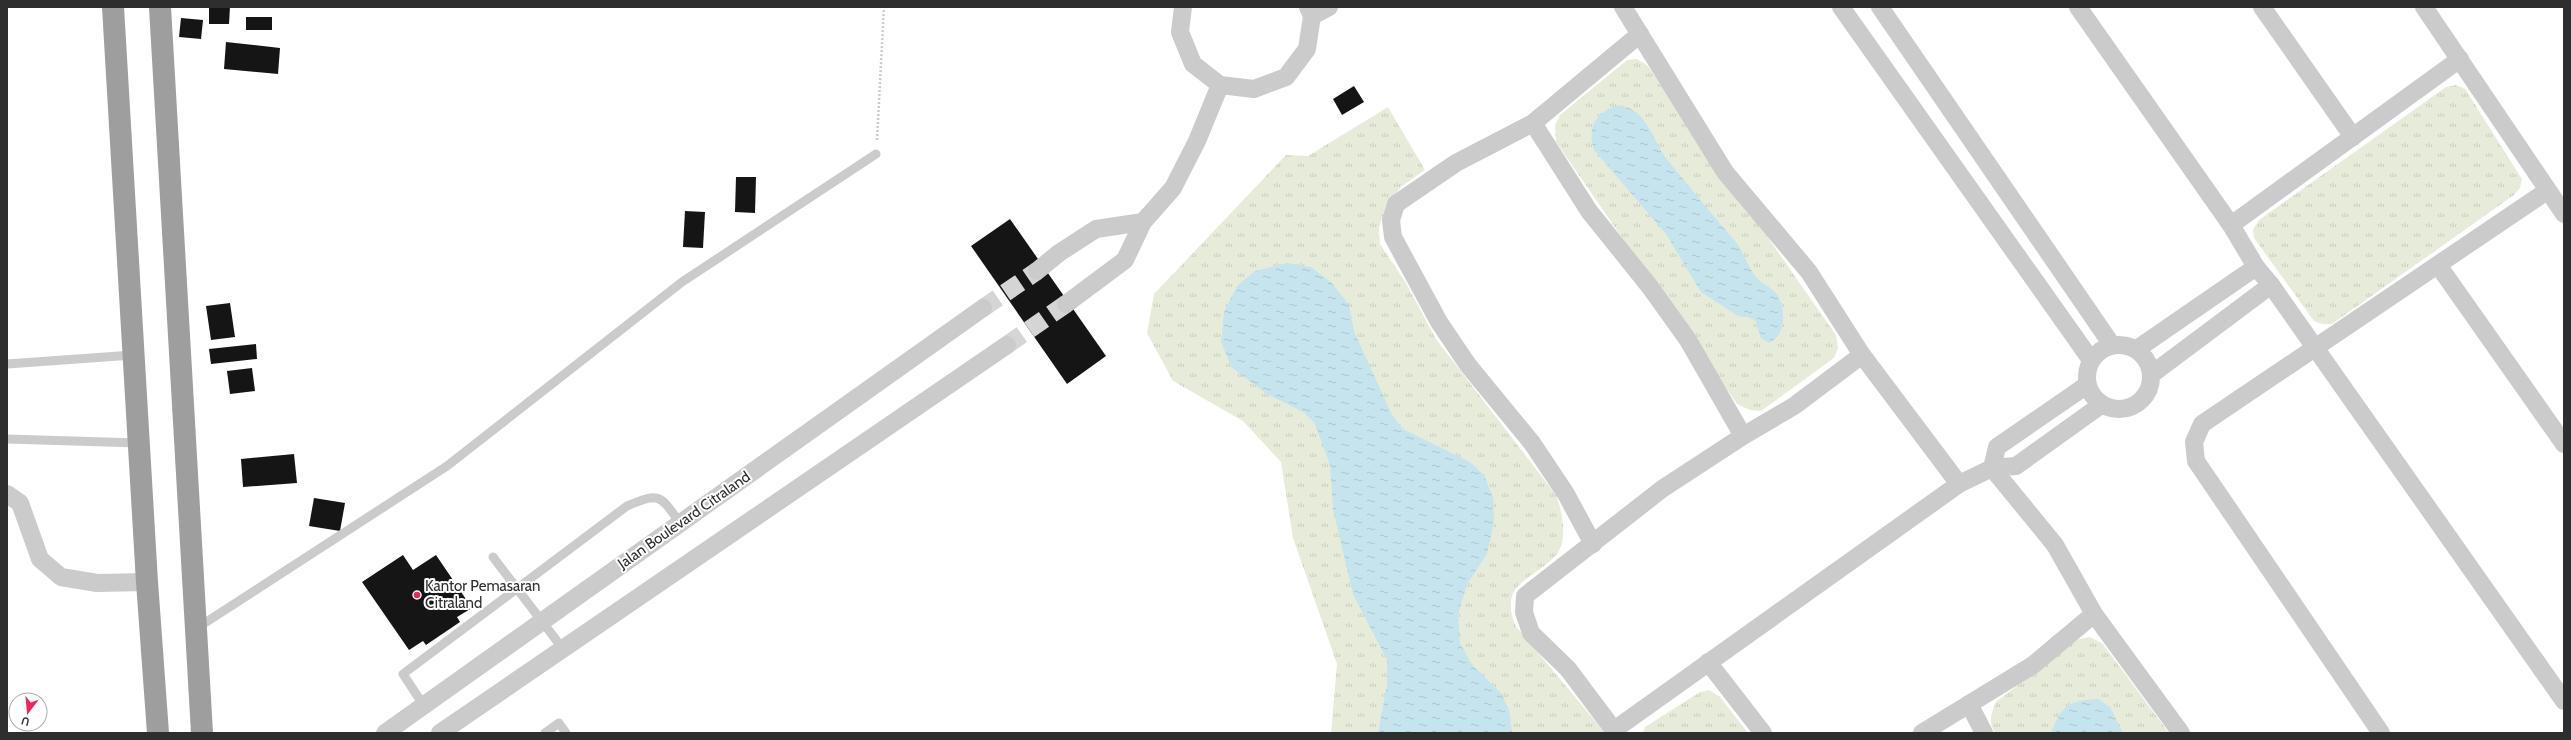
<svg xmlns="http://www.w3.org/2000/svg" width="2571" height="740" font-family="Cabin,sans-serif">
<defs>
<pattern id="park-tufts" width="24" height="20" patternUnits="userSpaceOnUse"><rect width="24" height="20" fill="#e7ecda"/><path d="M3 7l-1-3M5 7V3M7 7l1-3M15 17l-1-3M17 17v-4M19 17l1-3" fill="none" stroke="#c6cbbb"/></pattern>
<pattern id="water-ripples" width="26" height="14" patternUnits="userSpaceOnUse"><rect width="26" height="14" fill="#c5e4ed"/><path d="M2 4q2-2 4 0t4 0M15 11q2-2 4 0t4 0" fill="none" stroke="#aac4cc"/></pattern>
</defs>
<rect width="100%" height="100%" fill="#fff"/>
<!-- park -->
<g fill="url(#park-tufts)">
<path d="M1637,59L1648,66L1836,335L1838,348L1834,358L1761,411L1750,410L1737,404L1556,142L1555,125L1560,115L1627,60Z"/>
<path d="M2456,85L2465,89L2522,179L2520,188L2514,195L2332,324H2322L2314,321L2254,238L2253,230L2259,220L2446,87Z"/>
<path d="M1388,107L1425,170L1402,186L1386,205L1379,228L1380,244L1406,283L1436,339L1556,495C1562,510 1568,540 1557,554C1535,580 1498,581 1515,625L1605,733H1331L1337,664L1293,538L1281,462L1243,421L1173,381L1147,333L1154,294L1286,155L1308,156Z"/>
<path d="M2090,637L2102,643L2169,733H1995C1988,722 1991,713 1996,702L2076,640Z"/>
<path d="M1709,690L1720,697L1748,733H1643L1645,727L1700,692Z"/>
</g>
<!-- water -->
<g fill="url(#water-ripples)">
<path d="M1620,105C1649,111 1652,141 1669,162C1691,189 1713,215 1735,241C1744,252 1747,265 1755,276C1761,284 1775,288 1779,298C1786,313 1785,336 1769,343L1761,338L1756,321L1748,317L1738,316L1701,292L1666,234L1594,150C1587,125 1596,112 1620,105Z"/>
<path d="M1287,263L1311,267L1332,283L1349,305L1354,331L1392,415L1403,429L1470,462L1484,475L1493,497L1494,522L1487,554L1467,584L1458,615L1460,643L1472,665L1501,693L1509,710L1512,733H1378L1387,685V660L1353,594L1333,509L1330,465L1315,424L1305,413L1267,394L1232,368L1221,342L1224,312L1237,286L1255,271Z"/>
<path d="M2098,699L2110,707L2123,733H2051C2061,706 2069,700 2098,699Z"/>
</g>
<!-- building -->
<g fill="#151515">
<path d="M209,7H230L229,24H209Z"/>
<rect x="246" y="17" width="26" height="13"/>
<path d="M181,18L203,20L201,39L179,37Z"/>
<path d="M226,42L280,48L278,74L224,69Z"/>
<path d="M1354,86L1364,102L1342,115L1333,99Z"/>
<path d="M736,177H756L755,213L735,212Z"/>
<path d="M685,211L705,212L703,248L683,247Z"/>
<path d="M1010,219L1106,356L1067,384L971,246Z"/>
<path d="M230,303L235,337L211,340L206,306Z"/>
<path d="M256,344L257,359L211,364L209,349Z"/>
<path d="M252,368L255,391L230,394L227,371Z"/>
<path d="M294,454L297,483L243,487L241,459Z"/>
<path d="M314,498L345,503L340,531L309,526Z"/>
<path d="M403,555L413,570L436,555L472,608L457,617L460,622L426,645L423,641L409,650L362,582Z"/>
</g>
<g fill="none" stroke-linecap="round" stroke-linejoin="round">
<!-- minor-tunnel -->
<g stroke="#d5d5d5" stroke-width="18" stroke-dasharray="18 9" stroke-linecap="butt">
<path d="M983,308L1037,271"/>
<path d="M1007,345L1066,304"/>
</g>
<!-- path -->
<path stroke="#cbcbcb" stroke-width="2.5" stroke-dasharray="2 2" stroke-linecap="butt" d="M877,140L884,7"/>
<!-- service -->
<g stroke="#cbcbcb" stroke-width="9">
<path d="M7,364L133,355"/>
<path d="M7,439L139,443"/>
<path d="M493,557L563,649"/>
<path d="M197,628L447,466L682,282L876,154"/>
<path d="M424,706L403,674L627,506C660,492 660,495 680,523"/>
<path d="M545,733L559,723L566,733"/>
</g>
<!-- minor -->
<g stroke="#cbcbcb" stroke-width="18">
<path d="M1183,7L1180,32L1193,64L1220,85L1254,89L1286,77L1307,49L1312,16L1308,7"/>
<path d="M1623,7L1725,172L1809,272L1862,355L1959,484"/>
<path d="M1841,7L2091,360"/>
<path d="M1880,7L2112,345"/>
<path d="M2078,7L2231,225L2256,267L2271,285L2564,701"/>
<path d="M2262,7L2353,137"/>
<path d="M2424,7L2564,214"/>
<path d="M1312,16L1329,7"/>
<path d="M1533,123L1589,211L1650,287L1688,340L1743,436"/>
<path d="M2231,225L2460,59"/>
<path d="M2438,265L2564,444"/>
<path d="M1037,271L1059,253L1096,229L1143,222"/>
<path d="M1066,304L1125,260L1143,222L1173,188L1197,141L1220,85"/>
<circle cx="2119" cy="377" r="32"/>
<path d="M2137,349L2256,267"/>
<path d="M2152,374L2271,285"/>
<path d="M1992,468L2055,545L2094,614L2181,733"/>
<path d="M1992,468L1997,447L2087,385"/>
<path d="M7,494L20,503L40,559L61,577L97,583L147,582"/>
<path d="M1593,544L1566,494L1532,443L1468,365L1439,322L1393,237L1391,220L1396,204L1456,163L1533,123L1640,34"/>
<path d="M1708,662L1763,733"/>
<path d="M1969,704L1984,733"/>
<path d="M1614,730L1959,484L1992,468L2016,466L2101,405"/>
<path d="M385,733L983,308"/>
<path d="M440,733L1007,345"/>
<path d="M1616,733L1568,669L1531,633L1524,612L1525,596L1662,489L1743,436L1794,406L1862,355"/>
<path d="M1922,733L2033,665L2094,614"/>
<path d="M2381,733L2196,461L2194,442L2202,424L2547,191"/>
</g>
<!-- trunk -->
<g stroke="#9e9e9e" stroke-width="22">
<path d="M113,7L147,582L158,733"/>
<path d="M160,7L202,733"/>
</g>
</g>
<!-- markers -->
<circle fill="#ed2757" stroke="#fff" stroke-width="1.5" cx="417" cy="595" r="4"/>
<g text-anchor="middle" stroke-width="4" stroke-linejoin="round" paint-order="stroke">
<!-- street labels -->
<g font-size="15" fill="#2e2e2e" stroke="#fff">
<text transform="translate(684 520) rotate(-35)" y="5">Jalan Boulevard Citraland</text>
</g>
<!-- poi labels -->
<g font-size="15" fill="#2e2e2e" stroke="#fff" text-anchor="start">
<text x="425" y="591">Kantor Pemasaran<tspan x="425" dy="17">Citraland</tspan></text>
</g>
</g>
<!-- border -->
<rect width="2571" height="740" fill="none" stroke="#2e2e2e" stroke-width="16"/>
<!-- north arrow -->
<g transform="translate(28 712) rotate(196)"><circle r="19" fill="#ffffff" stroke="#ababab"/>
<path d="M0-3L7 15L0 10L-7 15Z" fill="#ed2757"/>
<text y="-6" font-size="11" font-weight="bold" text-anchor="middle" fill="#2e2e2e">U</text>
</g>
</svg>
